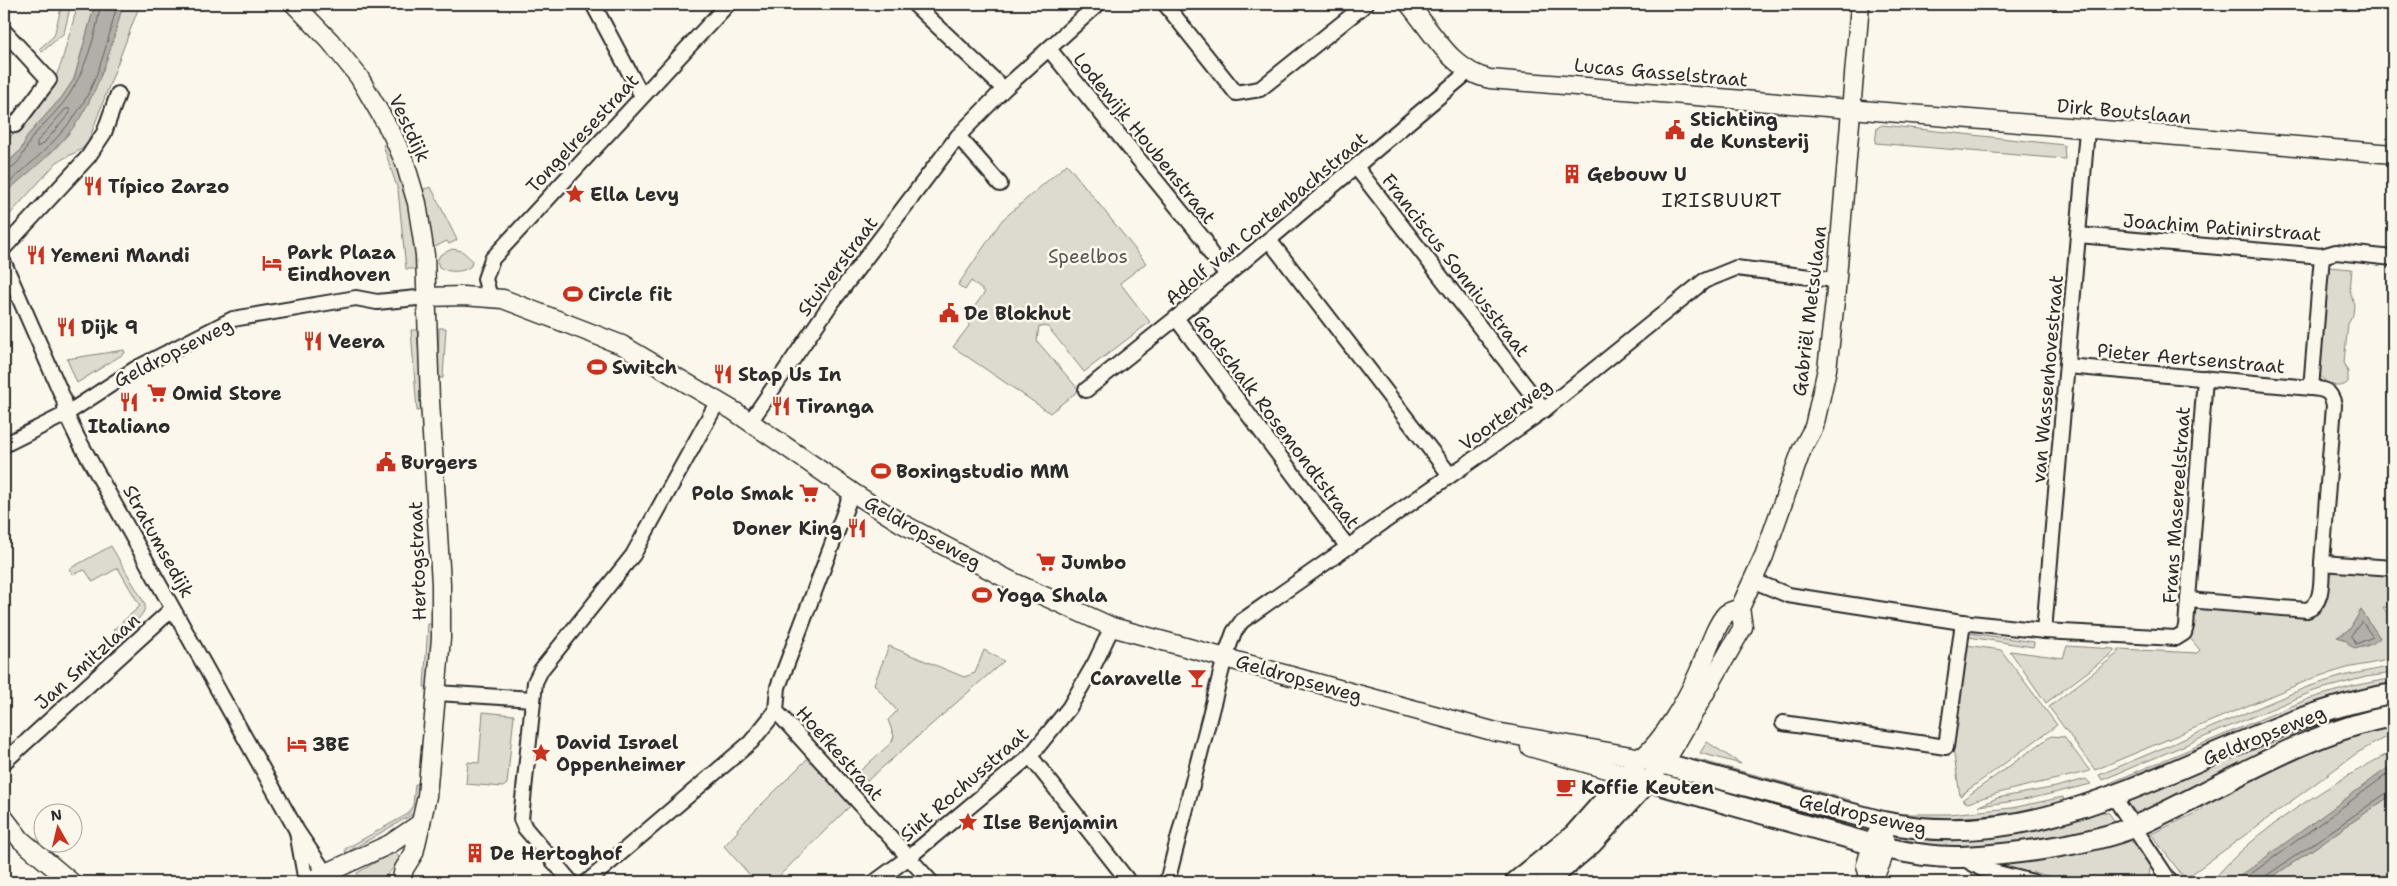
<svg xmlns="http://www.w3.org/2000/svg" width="2397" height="886" font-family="'Shantell Sans',sans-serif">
<rect width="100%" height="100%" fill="#fbf7ec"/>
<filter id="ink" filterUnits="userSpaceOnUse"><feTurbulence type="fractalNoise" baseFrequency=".02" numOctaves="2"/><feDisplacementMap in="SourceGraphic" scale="10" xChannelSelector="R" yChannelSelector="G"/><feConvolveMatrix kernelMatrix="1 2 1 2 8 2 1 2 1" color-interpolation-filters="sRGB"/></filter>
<g filter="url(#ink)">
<!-- green -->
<g fill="#dddad0" stroke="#84827e" fill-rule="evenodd">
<path d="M62,4H71L64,33L42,52L39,49L54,36Z"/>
<path d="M78,4H95L74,79L62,97L27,136L21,150L4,166V145L53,83L61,64Z"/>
<path d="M123,4H140L88,142L82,149L57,162L4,221V194L51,152L79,119L118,21Z"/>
<path d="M1882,125L2064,145L2065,159L1875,143L1877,128Z"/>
<path d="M389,143L406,188L420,269H406L398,190L383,145Z"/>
<path d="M1067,164L1146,263L1120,283L1150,322L1084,372L1048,327L1039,326L1037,341L1079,390L1050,413L953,347L969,326L967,317L985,292L971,281L965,290L958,285L1002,220Z"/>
<path d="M431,187L457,240L449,244L447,241L432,248L421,190Z"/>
<path d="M452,249L462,251L472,260L471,266C462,273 449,273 439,267L437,261L440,255Z"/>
<path d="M2328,267L2352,269L2350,290L2354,305L2353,315L2348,324L2344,362L2348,372V382C2338,392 2322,382 2318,371Z"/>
<path d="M439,328H446L443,378H438Z"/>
<path d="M411,330H417L423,410L417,411Z"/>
<path d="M124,350L125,353L77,383L67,359Z"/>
<path d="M111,546L145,604C146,617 127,628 118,636L113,630L140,606L118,568L93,582L85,570L73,574L69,569Z"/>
<path d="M2336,570L2393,574V608L2383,607L2393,622V659L2347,668L2311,679L2095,770L2049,707L2117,654L2119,649L2197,653L2200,650L2189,637L2193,613L2199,608L2315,613L2325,600L2329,576ZM2361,610L2380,638L2365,647L2350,646L2347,641L2338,637L2350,629Z"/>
<path d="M428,624H434L430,687H424Z"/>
<path d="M1969,633L2034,642V644L2033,647L1969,637Z"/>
<path d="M1966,645L2001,650L2057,725L1960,796L1952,740Z"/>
<path d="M889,646L964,677L975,673L984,650L1004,661L867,781L859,772L892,742L894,736L888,720L897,711L874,684Z"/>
<path d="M2067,646L2114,649V652L2046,703L2010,651L2063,658Z"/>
<path d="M2393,666V673L2366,677L2314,691L2102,780L2099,775L2307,687L2343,676Z"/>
<path d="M2393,678V683C2293,699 2206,753 2111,787L2110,783L2308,699L2353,686Z"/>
<path d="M2393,702V709L2137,814L2127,802L2306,724Z"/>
<path d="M483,712L514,715L507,784L503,787L466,784L468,762L479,763Z"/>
<path d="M2393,726V733L2357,753L2185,879L2151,834L2202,810L2201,804L2313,749L2362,733Z"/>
<path d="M2051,736L2064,737L2090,771C2049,782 2007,788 1968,803L1962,800Z"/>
<path d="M1707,742L1741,764L1700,753Z"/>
<path d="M2393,751V764L2247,872L2232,882H2212C2250,832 2337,780 2393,751Z"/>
<path d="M809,757L850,806L773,882H756L724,846L738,831L737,829Z"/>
<path d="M1695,759L1850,800L1849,805L1701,765Z"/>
<path d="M1684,777L1845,818L1842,830L1680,785Z"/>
<path d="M2086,779L2091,784L2029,799L1979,806L1997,798L2056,787Z"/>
<path d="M415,784H421L416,811L413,814L346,853L345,849L408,814L413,805Z"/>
<path d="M2393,794V882H2265Z"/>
<path d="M2063,797L2064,803C2024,812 1983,820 1942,821C1928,821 1914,818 1900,816L1903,814H1948L2012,808Z"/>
<path d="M2098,811L2109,813L2115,822C2044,842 1968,853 1896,844L1897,833L1938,838L2061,822Z"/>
<path d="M2128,837L2150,866L2149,877L2145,882H2069L2033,872L2025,875L1989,865Z"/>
<path d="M395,851L400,859C386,877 384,882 361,882L357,873Z"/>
</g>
<!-- water -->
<g fill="#b1afa7" stroke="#7b7a75">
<path d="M95,4H123C113,43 101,84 80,118C61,148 30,171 4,194V166L21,150L27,136L62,97L74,79Z"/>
<path d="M2361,610L2380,638L2372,644L2355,649L2344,639L2337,637L2350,629Z"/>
<path d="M2393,764V794L2265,882H2232Z"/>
</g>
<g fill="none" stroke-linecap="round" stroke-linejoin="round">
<!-- shore -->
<g stroke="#61605d" stroke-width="1">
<path d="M66,109H70V113L43,144L37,147V142Z"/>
<path d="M4,170C21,168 25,147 33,136C44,123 57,112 67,98C83,75 98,32 100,4"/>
<path d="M4,187C29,165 54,144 74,117C97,86 108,42 117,4"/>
<path d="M2362,622L2373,637L2356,644L2351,636Z"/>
<path d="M2240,882L2393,770"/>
<path d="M2263,882L2266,876L2388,792L2393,791"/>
</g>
<defs>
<g id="minor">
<path d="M593,4L642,96"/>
<path d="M914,4L1004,89"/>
<path d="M1165,4L1236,93L1260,89L1366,4"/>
<path d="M4,31L49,80L15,125"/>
<path d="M1049,49L1205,241L1208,250L1227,275"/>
<path d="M958,136L1000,184"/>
<path d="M1356,167L1544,410"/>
<path d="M2078,235L2322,256L2336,252L2393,258"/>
<path d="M1269,240L1450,475"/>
<path d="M4,248L88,157L104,133L118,94"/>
<path d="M2322,256L2311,388C2325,389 2331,391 2334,405L2322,563"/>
<path d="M4,263L64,400L66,414L78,439L297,831L326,874"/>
<path d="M490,297L485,279L492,259L728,4"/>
<path d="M1176,318L1347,546"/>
<path d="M2067,366L2311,388"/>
<path d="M1086,390L1176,318L1468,72"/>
<path d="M750,422L830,305L958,136L1004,89L1098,4"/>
<path d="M4,445L66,414L135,369L233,319L356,298L377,302L427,297"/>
<path d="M852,492L778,687L776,711L931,882"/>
<path d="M1754,581L1788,595L1962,622L2044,631L2176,638L2184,633L2186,626L2205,378"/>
<path d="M2188,600L2307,610C2324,604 2321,578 2322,563L2393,568"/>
<path d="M2044,631L2087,130"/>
<path d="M437,693L532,699"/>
<path d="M1783,723L1946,747L1963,622"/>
<path d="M1030,756L1129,882"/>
<path d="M4,762L172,609"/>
<path d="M2114,797L2170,882"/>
<path d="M297,832L306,882"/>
<path d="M1961,857L1982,869L2033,882"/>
<path d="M571,882L525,828L521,819L535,682L541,670L633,555L718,401"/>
<path d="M587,882L751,742L776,711"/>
<path d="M875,882L909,857L1030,756L1069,708L1095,663L1112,627"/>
<path d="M1167,882L1225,657L1234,632L1242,621L1544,410L1704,281L1736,268L1835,280"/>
</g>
<g id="tertiary">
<path d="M294,4L330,41L359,77L392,134L405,163L417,203L425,255L430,401L441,584V638L427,796L414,853L404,869L401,882"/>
<path d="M1409,4C1432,32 1453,72 1490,79L2393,154"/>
<path d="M427,297L463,296L503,299L622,345L734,411L852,492L901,523L1011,581L1112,627L1496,732L1642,758C1664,739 1686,701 1698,674C1705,659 1715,625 1726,614C1730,611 1736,610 1740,608"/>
<path d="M1530,747L1648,781L1671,752L1743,627L1740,608L1764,556L1802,449L1814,427L1827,369L1835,301L1860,4"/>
<path d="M4,818L21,840L71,882"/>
<path d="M1870,880C1882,866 1886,853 1884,835"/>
<path d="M307,882L390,844L421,823"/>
<path d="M1870,882L1866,865L1872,845L1883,822"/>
</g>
<g id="secondary">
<path d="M1516,882L1574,835L1642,758L1883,822C2069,863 2219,723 2393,694"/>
<path d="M1546,882L1592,843L1648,781L1885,848C1910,853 1935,858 1961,857C2009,855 2091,845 2136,826C2219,789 2304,732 2393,716"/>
</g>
</defs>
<!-- minor casing -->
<use href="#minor" stroke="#2b2b2b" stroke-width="18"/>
<!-- tertiary casing -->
<use href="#tertiary" stroke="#2b2b2b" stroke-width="21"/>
<!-- secondary casing -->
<use href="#secondary" stroke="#2b2b2b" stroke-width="24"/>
<!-- minor -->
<use href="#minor" stroke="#fbf7ec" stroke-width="14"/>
<!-- tertiary -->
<use href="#tertiary" stroke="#fbf7ec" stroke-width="18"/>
<!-- secondary -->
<use href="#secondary" stroke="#fbf7ec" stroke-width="20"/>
</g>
</g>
<!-- icons -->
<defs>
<symbol id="civic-bare" viewBox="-9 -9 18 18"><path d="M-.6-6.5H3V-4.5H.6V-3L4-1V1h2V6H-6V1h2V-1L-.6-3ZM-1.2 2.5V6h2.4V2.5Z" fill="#c8321e" stroke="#fbf7ec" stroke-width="2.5" paint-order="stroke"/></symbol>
<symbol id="building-bare" viewBox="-9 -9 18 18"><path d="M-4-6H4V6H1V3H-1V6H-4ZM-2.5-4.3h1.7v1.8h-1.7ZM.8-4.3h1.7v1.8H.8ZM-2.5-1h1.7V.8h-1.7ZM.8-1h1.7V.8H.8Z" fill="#c8321e" stroke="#fbf7ec" stroke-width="2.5" paint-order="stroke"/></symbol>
<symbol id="restaurant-bare" viewBox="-9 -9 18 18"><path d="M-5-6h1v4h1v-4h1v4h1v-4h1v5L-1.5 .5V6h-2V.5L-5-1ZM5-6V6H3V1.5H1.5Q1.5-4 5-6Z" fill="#c8321e" stroke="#fbf7ec" stroke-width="2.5" paint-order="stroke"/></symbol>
<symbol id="sight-bare" viewBox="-9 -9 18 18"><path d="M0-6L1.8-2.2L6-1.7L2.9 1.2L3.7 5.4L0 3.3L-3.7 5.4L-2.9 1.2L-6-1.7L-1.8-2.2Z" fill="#c8321e" stroke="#fbf7ec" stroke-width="2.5" paint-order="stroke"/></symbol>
<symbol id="hotel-bare" viewBox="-9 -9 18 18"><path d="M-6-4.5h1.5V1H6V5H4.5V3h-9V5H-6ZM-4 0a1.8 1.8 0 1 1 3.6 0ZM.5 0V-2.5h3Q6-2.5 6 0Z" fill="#c8321e" stroke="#fbf7ec" stroke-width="2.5" paint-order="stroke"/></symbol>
<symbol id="stadium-bare" viewBox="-9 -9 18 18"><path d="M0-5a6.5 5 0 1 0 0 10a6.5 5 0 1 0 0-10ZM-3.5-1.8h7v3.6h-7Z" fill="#c8321e" stroke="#fbf7ec" stroke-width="2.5" paint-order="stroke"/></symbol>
<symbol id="supermarket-bare" viewBox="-9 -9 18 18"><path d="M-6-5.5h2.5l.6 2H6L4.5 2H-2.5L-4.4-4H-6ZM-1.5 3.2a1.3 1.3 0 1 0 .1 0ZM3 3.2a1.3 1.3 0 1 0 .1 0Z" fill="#c8321e" stroke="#fbf7ec" stroke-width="2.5" paint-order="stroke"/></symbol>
<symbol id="bar-bare" viewBox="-9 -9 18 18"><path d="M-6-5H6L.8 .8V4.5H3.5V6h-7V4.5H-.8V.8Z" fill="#c8321e" stroke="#fbf7ec" stroke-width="2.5" paint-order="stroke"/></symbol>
<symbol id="cafe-bare" viewBox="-9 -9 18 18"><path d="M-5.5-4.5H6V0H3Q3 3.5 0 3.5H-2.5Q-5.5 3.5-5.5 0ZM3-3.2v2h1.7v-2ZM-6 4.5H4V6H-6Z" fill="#c8321e" stroke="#fbf7ec" stroke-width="2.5" paint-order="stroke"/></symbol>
</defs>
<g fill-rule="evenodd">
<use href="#civic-bare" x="1661" y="116" width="28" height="28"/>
<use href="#building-bare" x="1558" y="160" width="28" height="28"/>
<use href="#restaurant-bare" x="79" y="172" width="28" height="28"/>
<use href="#sight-bare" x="561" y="180" width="28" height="28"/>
<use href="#restaurant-bare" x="22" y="241" width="28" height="28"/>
<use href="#hotel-bare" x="258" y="249" width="28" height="28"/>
<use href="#stadium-bare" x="559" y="280" width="28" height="28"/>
<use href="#civic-bare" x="935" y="299" width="28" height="28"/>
<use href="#restaurant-bare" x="52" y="313" width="28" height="28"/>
<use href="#restaurant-bare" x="299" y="327" width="28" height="28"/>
<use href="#stadium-bare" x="583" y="353" width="28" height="28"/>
<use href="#restaurant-bare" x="709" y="360" width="28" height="28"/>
<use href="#supermarket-bare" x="143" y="379" width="28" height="28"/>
<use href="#restaurant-bare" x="115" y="388" width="28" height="28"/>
<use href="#restaurant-bare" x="767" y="392" width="28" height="28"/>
<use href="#civic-bare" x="372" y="448" width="28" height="28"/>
<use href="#stadium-bare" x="867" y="457" width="28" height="28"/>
<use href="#supermarket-bare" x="795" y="479" width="28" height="28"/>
<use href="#restaurant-bare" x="843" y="514" width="28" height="28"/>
<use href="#supermarket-bare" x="1032" y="548" width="28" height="28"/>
<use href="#stadium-bare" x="968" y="581" width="28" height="28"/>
<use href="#bar-bare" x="1183" y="664" width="28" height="28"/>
<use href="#hotel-bare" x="283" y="730" width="28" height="28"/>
<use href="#sight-bare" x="527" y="739" width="28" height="28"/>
<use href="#cafe-bare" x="1552" y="773" width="28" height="28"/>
<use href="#sight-bare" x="954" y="808" width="28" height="28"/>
<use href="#building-bare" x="461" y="839" width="28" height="28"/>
</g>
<g text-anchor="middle" stroke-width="5" stroke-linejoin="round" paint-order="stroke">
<!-- street labels -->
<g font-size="19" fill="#2b2b2b" stroke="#fbf7ec">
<text transform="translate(1661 72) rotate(5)" y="7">Lucas Gasselstraat</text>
<text transform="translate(2124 111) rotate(5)" y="7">Dirk Boutslaan</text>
<text transform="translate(410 128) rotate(65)" y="7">Vestdijk</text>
<text transform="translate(582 133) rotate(-47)" y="7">Tongelresestraat</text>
<text transform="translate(1145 138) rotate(51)" y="7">Lodewijk Houbenstraat</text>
<text transform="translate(1266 218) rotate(-40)" y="7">Adolf van Cortenbachstraat</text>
<text transform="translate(2222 227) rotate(4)" y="7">Joachim Patinirstraat</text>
<text transform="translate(1456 265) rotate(52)" y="7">Franciscus Sonniusstraat</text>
<text transform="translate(837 266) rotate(-53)" y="7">Stuiverstraat</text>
<text transform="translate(1809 311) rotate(-83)" y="7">Gabriël Metsulaan</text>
<text transform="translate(173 352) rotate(-27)" y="7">Geldropseweg</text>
<text transform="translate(2191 358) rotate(5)" y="7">Pieter Aertsenstraat</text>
<text transform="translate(2047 379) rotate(-85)" y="7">van Wassenhovestraat</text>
<text transform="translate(1505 414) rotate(-36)" y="7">Voorterweg</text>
<text transform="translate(1277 421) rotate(53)" y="7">Godschalk Rosemondtstraat</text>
<text transform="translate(2176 505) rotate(-86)" y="7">Frans Masereelstraat</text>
<text transform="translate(923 532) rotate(29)" y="7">Geldropseweg</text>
<text transform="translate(159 541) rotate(61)" y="7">Stratumsedijk</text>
<text transform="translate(417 561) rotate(-92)" y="7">Hertogstraat</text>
<text transform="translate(87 661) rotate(-42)" y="7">Jan Smitzlaan</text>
<text transform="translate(1299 678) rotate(16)" y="7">Geldropseweg</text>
<text transform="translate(2264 735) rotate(-22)" y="7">Geldropseweg</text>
<text transform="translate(840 753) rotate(48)" y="7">Hoefkestraat</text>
<text transform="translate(964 784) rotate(-41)" y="7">Sint Rochusstraat</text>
<text transform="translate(1863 814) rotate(13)" y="7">Geldropseweg</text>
</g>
<!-- poi labels -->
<g font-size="19" font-weight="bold" fill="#2b2b2b" stroke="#fbf7ec" text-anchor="start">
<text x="1690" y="126">Stichting<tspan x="1690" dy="22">de Kunsterij</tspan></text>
<text x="1587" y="181">Gebouw U</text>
<text x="108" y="193">Típico Zarzo</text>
<text x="590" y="201">Ella Levy</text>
<text x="287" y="259">Park Plaza<tspan x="287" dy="22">Eindhoven</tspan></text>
<text x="51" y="262">Yemeni Mandi</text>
<text x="588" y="301">Circle fit</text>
<text x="964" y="320">De Blokhut</text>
<text x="81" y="334">Dijk 9</text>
<text x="328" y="348">Veera</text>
<text x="612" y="374">Switch</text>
<text x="738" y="381">Stap Us In</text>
<text x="172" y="400">Omid Store</text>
<text x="796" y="413">Tiranga</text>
<text x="129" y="433" text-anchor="middle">Italiano</text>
<text x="401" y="469">Burgers</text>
<text x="896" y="478">Boxingstudio MM</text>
<text x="794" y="500" text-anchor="end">Polo Smak</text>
<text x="842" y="535" text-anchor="end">Doner King</text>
<text x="1061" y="569">Jumbo</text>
<text x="997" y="602">Yoga Shala</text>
<text x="1182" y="685" text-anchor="end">Caravelle</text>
<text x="556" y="749">David Israel<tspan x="556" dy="22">Oppenheimer</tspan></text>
<text x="312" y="751">3BE</text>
<text x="1581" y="794">Koffie Keuten</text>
<text x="983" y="829">Ilse Benjamin</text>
<text x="490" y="860">De Hertoghof</text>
</g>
<!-- park labels -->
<g font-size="19" fill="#585754" stroke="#fbf7ec">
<text x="1088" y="263">Speelbos</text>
</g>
<!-- neighbourhood labels -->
<g font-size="20" letter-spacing="1" fill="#2b2b2b" stroke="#fbf7ec">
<text x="1722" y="207">IRISBUURT</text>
</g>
</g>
<!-- margin -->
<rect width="2397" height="886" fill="none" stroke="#fbf7ec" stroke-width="20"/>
<rect x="10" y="10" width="2377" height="866" fill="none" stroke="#2b2b2b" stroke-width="2" filter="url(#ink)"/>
<!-- north arrow -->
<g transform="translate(58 828) rotate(352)"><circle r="24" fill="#fbf7ec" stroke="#a8a59f"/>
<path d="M0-4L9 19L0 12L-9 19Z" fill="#c8321e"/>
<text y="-8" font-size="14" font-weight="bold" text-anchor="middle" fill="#2b2b2b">N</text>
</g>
</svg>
